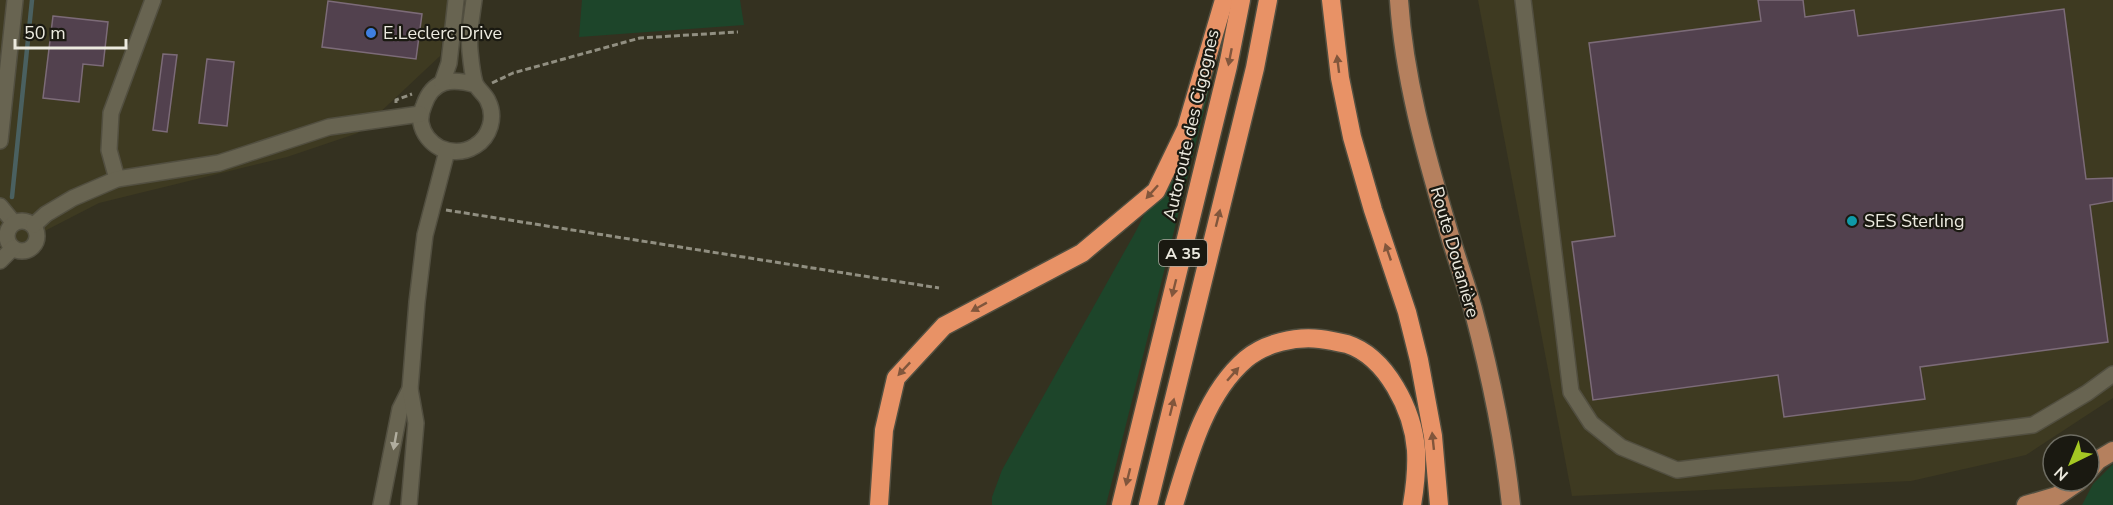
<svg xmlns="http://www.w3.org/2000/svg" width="2113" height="505" font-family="'Nunito Sans',sans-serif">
<rect width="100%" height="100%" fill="#343120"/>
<!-- built -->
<g fill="#3e3a21">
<path d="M0,0H448L440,56L358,133L287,157L99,203L0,254Z"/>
<path d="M1478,0H2113V398L2026,455L1911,481L1572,496Z"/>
</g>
<!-- green -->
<g fill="#1d452a">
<path d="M582,0H740L744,25L579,37Z"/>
<path d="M1211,61L1216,62L1106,505H992V497L1002,470L1136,231L1182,139Z"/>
<path d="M2113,464V505H2082L2093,484Z"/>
</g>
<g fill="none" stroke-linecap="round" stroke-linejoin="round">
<!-- stream -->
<path stroke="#4a6060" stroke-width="4.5" d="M12,197L32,0"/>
</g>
<!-- building -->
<g fill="#52414e" stroke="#7c6b78" stroke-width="1.5">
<path d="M1758,0H1803L1805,17L1854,10L1858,36L2064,9L2086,179L2113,178V201L2090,205L2108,342L1920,367L1925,399L1784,417L1778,375L1593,400L1572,242L1615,236L1589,43L1761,21Z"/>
<path d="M328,1L422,14L416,59L322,47Z"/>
<path d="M53,16L108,22L103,66L83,64L79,102L43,98Z"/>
<path d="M163,54L177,55L167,132L153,130Z"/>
<path d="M207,59L234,62L227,126L199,123Z"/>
</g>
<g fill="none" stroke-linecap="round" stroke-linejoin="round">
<defs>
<g id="minor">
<path d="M474,0C472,16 468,34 470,51C471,61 472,73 475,83C478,90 485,94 488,101C496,117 490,137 475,146C464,153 452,153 440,148C431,143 423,134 421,123C420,116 421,112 424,105C433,79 452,78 476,85"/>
<path d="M1523,0L1571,392L1591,423L1621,447L1677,470L2033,425L2087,393L2113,374"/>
<path d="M442,83L449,63L456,0"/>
<path d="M0,141L15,0"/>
<path d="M117,179L109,150L111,113L153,0"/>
<path d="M0,206L14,223"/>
<circle cx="22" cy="236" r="15"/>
<path d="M34,225L46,214L73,198L117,179L219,163L329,127L420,114"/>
<path d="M0,261L13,248"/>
<path d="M381,505L400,409L410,389"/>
<path d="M409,505L416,423L410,389L417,302L425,235L447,151"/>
</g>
<g id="major">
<path d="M1399,0C1404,77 1425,152 1447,226C1455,254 1465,281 1473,309C1490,373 1504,438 1511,505"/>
<path d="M2089,470L2098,460L2113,451"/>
<path d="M2026,505L2057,496L2079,481"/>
</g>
<g id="highway">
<path d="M1331,0L1340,78L1352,137L1373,210L1407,312L1419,360L1433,436L1439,505"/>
<path d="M879,505L884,430L896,378L944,326L1082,253L1156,191L1186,129L1224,0"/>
<path d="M1121,505L1228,66L1241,0"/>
<path d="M1148,505L1255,68L1268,0"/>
<path d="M1174,505C1189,455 1205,394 1246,359C1265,343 1296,336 1320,339C1328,340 1338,342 1347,344C1387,357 1413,411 1416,450C1417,468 1415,487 1412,505"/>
</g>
</defs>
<!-- minor casing -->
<use href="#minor" stroke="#524f40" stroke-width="18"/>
<!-- major casing -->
<use href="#major" stroke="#524f40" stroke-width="21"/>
<!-- highway casing -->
<use href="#highway" stroke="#524f40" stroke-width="21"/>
<!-- path -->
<g stroke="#918f81" stroke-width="3" stroke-dasharray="6 3" stroke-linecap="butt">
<path d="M492,83L513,73L640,38L738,32"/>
<path d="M396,103V100L412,94"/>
<path d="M446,210L939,288"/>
</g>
<!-- minor -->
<use href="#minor" stroke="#686451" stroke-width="15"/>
<!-- major -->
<use href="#major" stroke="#b5805e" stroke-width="18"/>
<!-- highway -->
<use href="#highway" stroke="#e89266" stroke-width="18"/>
</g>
<!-- one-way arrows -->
<defs><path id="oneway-solid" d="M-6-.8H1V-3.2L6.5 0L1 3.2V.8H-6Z" transform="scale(1.5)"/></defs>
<g fill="#81563c">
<use href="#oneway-solid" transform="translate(1230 57) rotate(101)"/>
<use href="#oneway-solid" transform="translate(1338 64) rotate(-97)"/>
<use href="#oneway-solid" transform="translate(1152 192) rotate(132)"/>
<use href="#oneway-solid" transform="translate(1218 218) rotate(-76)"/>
<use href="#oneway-solid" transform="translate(1388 252) rotate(-109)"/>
<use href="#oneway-solid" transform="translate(1174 288) rotate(104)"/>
<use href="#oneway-solid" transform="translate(979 307) rotate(151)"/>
<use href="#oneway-solid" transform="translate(904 369) rotate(133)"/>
<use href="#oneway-solid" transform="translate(1233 374) rotate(-49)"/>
<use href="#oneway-solid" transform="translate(1172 407) rotate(-76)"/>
<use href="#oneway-solid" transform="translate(1433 441) rotate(-96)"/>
<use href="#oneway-solid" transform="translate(1128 477) rotate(104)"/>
</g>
<use fill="#b1ae9f" href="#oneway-solid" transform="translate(395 441) rotate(100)"/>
<!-- markers -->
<circle fill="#3f7fe0" stroke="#1a1911" stroke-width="2" cx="371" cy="33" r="6"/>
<circle fill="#0f9aa8" stroke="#1a1911" stroke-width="2" cx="1852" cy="221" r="6"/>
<g text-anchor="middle" stroke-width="4.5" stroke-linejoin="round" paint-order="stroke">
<!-- shield labels -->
<rect fill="#1a1911" stroke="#adaba1" stroke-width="1.5" x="1159" y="240" width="48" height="26" rx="4.5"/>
<g font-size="16" font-weight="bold" fill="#eceadf">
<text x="1183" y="259">A 35</text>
</g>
<!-- poi labels -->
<g font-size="18" fill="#eceadf" stroke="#1a1911" text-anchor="start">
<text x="383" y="39">E.Leclerc Drive</text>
<text x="1864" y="227">SES Sterling</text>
</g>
<!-- street labels -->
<g font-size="18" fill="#eceadf" stroke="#1a1911">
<text transform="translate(1191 125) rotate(-77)" y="6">Autoroute des Cigognes</text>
<text transform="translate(1455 252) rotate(74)" y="6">Route Douanière</text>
</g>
</g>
<!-- north arrow -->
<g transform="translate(2071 463) rotate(223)"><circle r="28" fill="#1a1911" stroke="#6e6d63" stroke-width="1.5"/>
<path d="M0-4.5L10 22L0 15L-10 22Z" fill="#a5c823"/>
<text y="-9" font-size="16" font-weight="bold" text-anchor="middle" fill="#eceadf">N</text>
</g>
<!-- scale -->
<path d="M15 39v9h111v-9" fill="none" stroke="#eceadf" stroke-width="3"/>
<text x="24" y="39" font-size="18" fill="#eceadf" stroke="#1a1911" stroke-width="4.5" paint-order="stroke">50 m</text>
</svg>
